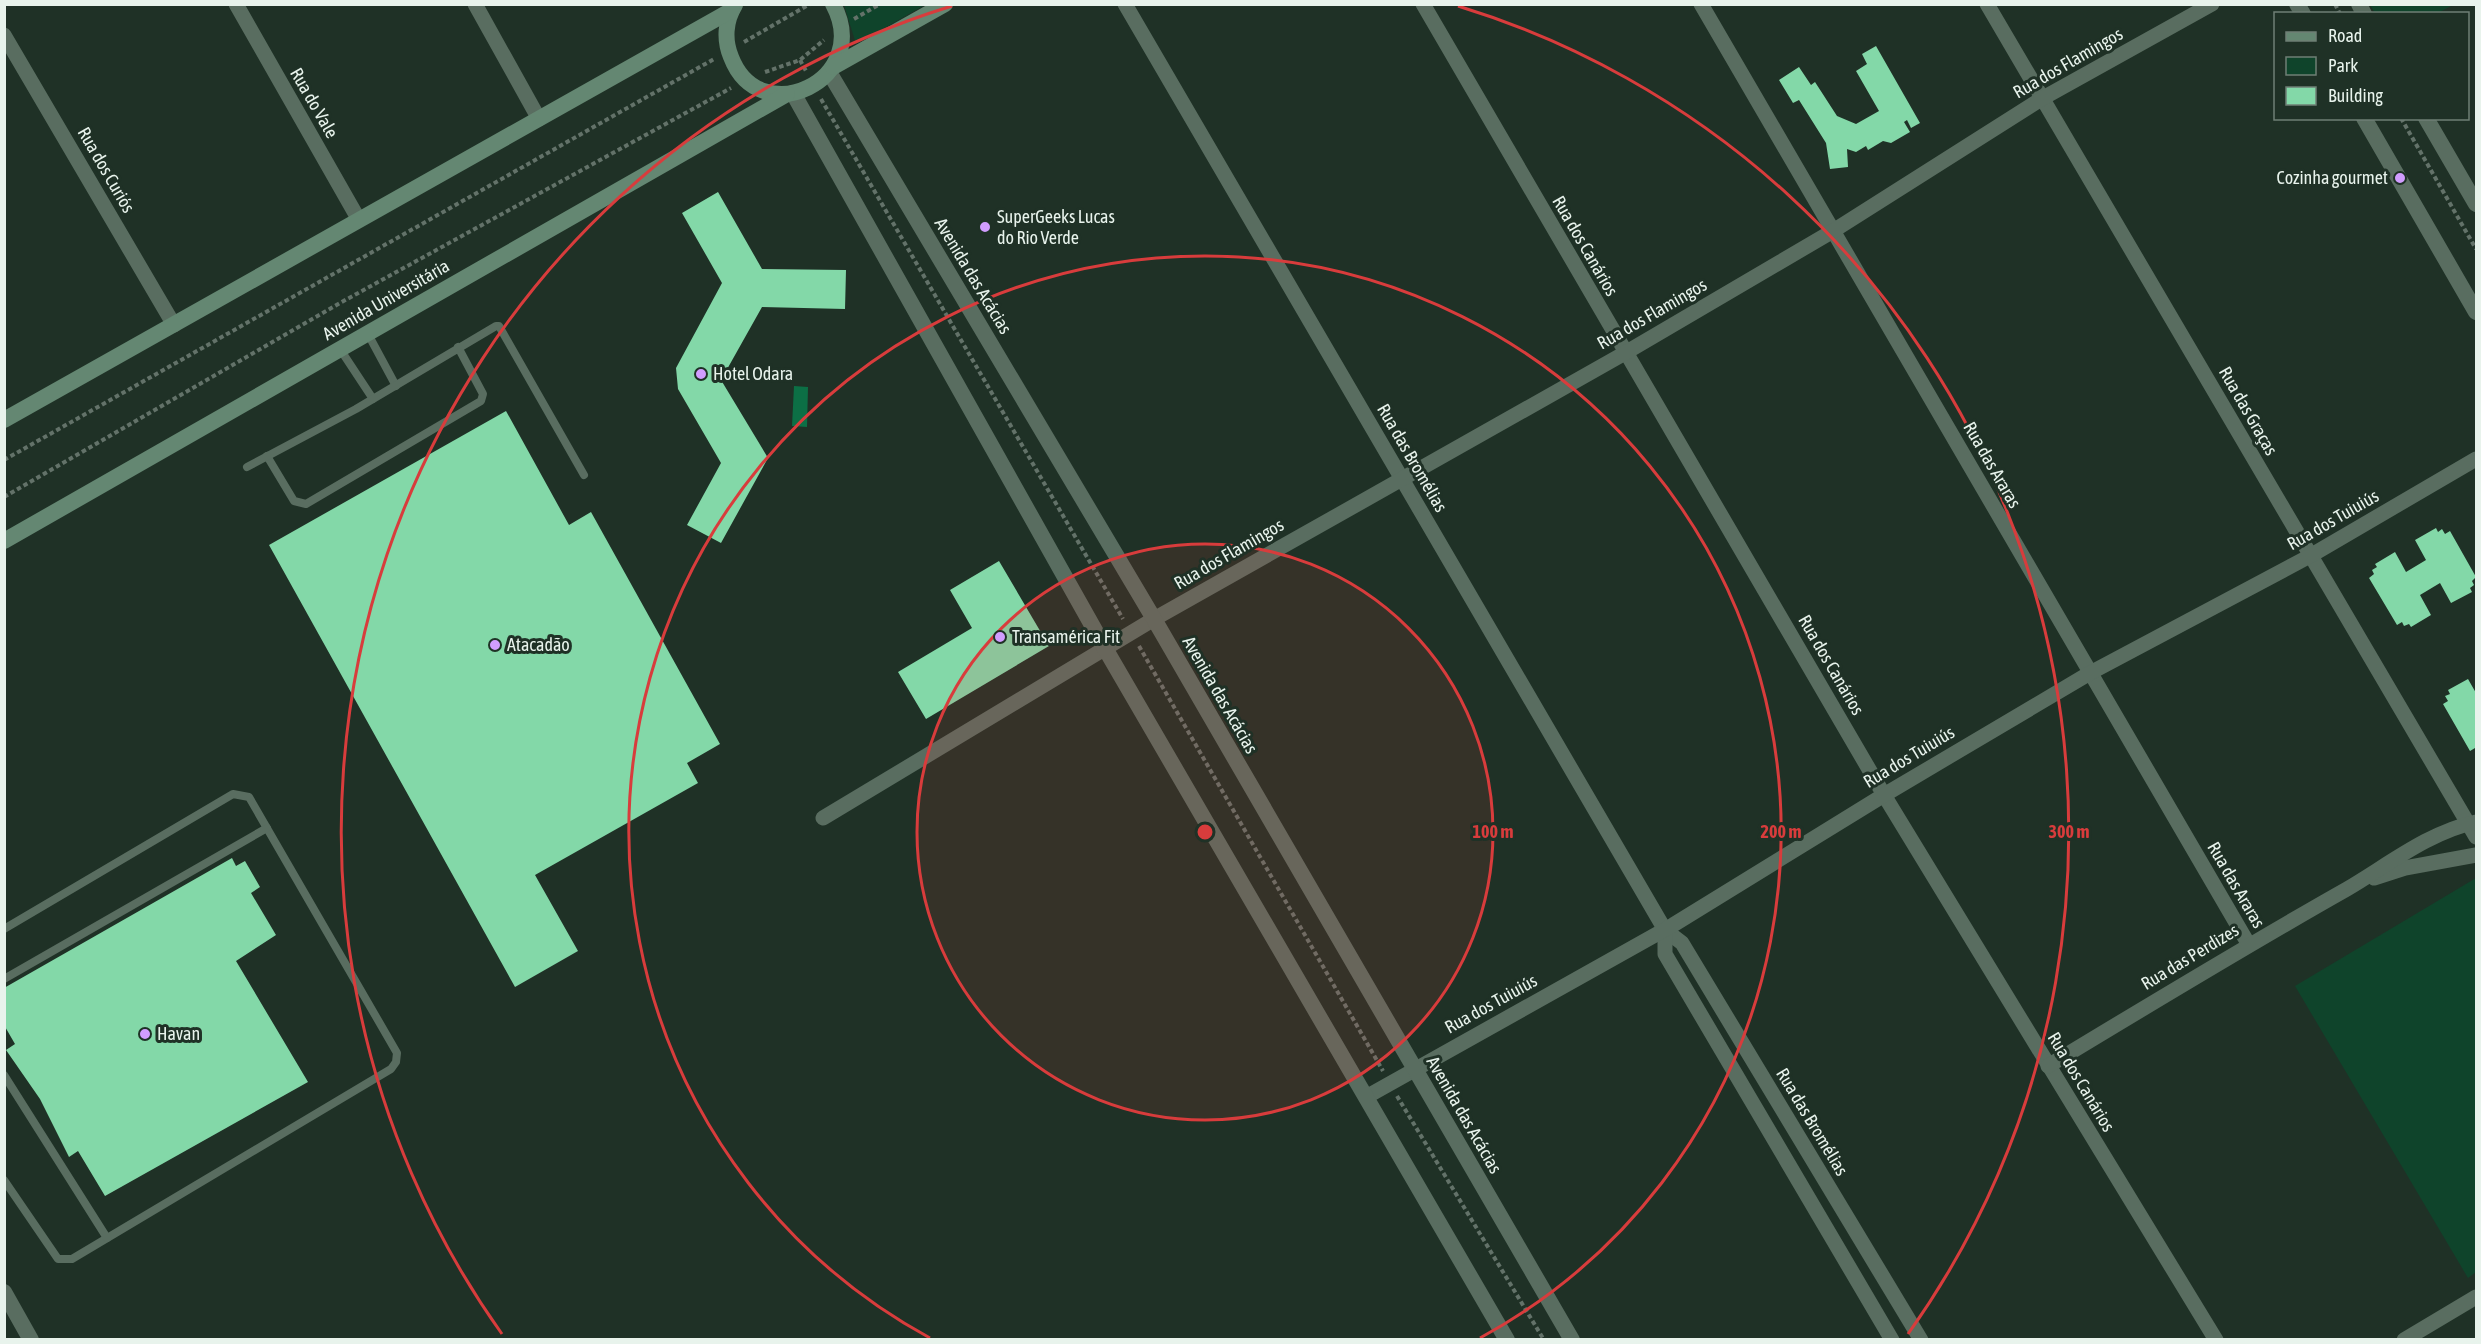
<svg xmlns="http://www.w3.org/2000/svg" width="2481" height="1344" font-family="'Asap Condensed',sans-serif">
<rect width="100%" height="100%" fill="#1f3126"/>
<!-- green -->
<g fill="#0f442b">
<path d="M844,5H925L856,44Z"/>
<path d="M2370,5H2453L2438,13H2375Z"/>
<path d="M2476,878V1272L2468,1278L2295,986Z"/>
</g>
<!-- water -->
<path fill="#0c6f45" d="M794,386L808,387L807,427L792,426Z"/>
<!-- building -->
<g fill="#83d8a8">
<path d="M1876,46L1920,123L1911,128L1907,120L1904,122L1910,132L1891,143L1883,141L1868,150L1866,146L1856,152L1847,149L1848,167L1830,169L1826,143L1799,100L1793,103L1779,80L1799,67L1811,85L1815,82L1837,116L1856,124L1879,111L1856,71L1867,64L1862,54Z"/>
<path d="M718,192L762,269L846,270L845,309L762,307L721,380L768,458L721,543L687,525L721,463L678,389L676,368L722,283L682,213Z"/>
<path d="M506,411L569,525L591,512L720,744L687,763L698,783L535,875L578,951L515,987L269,545Z"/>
<path d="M2436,528L2438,532L2442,529L2445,534L2450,531L2476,577L2472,581L2474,585L2470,588L2472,592L2451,603L2440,583L2420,595L2431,615L2411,627L2409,624L2404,626L2402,622L2397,625L2369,578L2374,574L2372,570L2377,567L2375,564L2395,552L2406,572L2426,560L2415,540Z"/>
<path d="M999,561L1049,646L926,719L898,672L972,628L950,590Z"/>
<path d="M2468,679L2476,693V751L2475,748L2470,751L2443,704L2448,701L2445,696L2450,694L2448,690Z"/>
<path d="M232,858L236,866L245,861L260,887L251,893L276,935L236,961L308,1082L105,1196L78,1151L69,1157L40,1099L6,1050L15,1044L4,1025V988Z"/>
</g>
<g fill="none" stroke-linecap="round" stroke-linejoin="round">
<!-- path -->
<g stroke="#637269" stroke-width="4" stroke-dasharray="4.5 3" stroke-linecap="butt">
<path d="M2335,4L2340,14"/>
<path d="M854,19L880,4"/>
<path d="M744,42L810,4"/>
<path d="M800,60L806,71"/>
<path d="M765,72L800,60L824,40"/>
<path d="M821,99L1123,619"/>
<path d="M2401,118L2476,249"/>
<path d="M4,460L714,59"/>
<path d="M4,497L340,303L731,88"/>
<path d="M1139,646L1383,1071"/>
<path d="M1397,1096L1544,1340"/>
</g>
<!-- service -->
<g stroke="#596d60" stroke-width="8">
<path d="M368,334L396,386"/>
<path d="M340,349L373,399"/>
<path d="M267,456L294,501L306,504L481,401L483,394L458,347"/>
<path d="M247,467L356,409L496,326H499L584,475"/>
<path d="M4,929L233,794L249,797L397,1053L396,1062L391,1069L72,1259H58L4,1180"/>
<path d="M4,979L267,828"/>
<path d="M4,1075L107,1238"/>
</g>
<!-- minor -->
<g stroke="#596d60" stroke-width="15">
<path d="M236,4L359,220"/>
<path d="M475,4L539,119"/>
<path d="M1125,4L1665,930L1682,943L1921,1340"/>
<path d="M1423,4L1884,795L2216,1340"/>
<path d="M1701,4L2249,945"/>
<path d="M1987,4L2476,837"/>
<path d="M4,35L174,325"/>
<path d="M823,818L1154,619L1625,353L1833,231L2043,98L2212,4"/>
<path d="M2374,878L2405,868L2476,855"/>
<path d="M1665,930V954L1892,1340"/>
<path d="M2048,1066C2147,1006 2246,946 2347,889C2388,865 2429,832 2476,822"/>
<path d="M1366,1097L1673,925L1884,795L2090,673L2310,556L2476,459"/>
<path d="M2404,1340L2476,1297"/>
</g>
<!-- tertiary -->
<g stroke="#596d60" stroke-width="16">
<path d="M2297,4L2303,14"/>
<path d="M2359,4L2364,14"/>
<path d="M829,72L1154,619L1572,1340"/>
<path d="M793,93L1106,650L1507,1340"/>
<path d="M2364,118L2476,312"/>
<path d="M2426,118L2476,204"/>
<path d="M4,1292L31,1340"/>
</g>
<!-- secondary -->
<g stroke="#648772" stroke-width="16">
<path d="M735,5C725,21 724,40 731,57C760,133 874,80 833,4"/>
<path d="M833,67L945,4"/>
<path d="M4,420L732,10"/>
<path d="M4,541L787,94"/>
</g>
</g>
<!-- distance rings -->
<circle cx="1205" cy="832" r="288" fill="#d83c3c" fill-opacity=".12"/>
<g fill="none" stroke="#d83c3c" stroke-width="3">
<circle cx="1205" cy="832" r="288"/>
<path d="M930 1338A576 576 0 1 1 1480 1338"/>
<path d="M502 1334A864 864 0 0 1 952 6M1458 6A864 864 0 0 1 1908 1334"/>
</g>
<!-- markers -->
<g fill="#d19dfe" stroke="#1f3126" stroke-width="2">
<circle cx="2400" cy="178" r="6"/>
<circle cx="985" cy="227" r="6"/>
<circle cx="701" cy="374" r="6"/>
<circle cx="1000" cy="637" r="6"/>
<circle cx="495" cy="645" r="6"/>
<circle cx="145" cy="1034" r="6"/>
</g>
<g text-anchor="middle" stroke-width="6" stroke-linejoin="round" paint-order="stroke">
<!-- street labels -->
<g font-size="18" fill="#e8f3ec" stroke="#1f3126">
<text transform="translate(2068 63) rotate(-30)" y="6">Rua dos Flamingos</text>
<text transform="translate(314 103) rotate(60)" y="6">Rua do Vale</text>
<text transform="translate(106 170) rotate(60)" y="6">Rua dos Curiós</text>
<text transform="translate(1585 246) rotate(60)" y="6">Rua dos Canários</text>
<text transform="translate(973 276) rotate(59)" y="6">Avenida das Acácias</text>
<text transform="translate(386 300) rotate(-30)" y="6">Avenida Universitária</text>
<text transform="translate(1652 314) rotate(-30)" y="6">Rua dos Flamingos</text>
<text transform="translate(2248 411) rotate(60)" y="6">Rua das Graças</text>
<text transform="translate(1412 458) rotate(60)" y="6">Rua das Bromélias</text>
<text transform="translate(1992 465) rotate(60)" y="6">Rua das Araras</text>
<text transform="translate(2333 520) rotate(-30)" y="6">Rua dos Tuiuiús</text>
<text transform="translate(1229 554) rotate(-30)" y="6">Rua dos Flamingos</text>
<text transform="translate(1831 665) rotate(60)" y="6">Rua dos Canários</text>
<text transform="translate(1220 695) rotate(60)" y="6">Avenida das Acácias</text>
<text transform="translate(1909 757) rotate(-31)" y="6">Rua dos Tuiuiús</text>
<text transform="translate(2236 885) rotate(60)" y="6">Rua das Araras</text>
<text transform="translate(2190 957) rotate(-31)" y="6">Rua das Perdizes</text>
<text transform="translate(1491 1004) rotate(-29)" y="6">Rua dos Tuiuiús</text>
<text transform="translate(2081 1082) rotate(59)" y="6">Rua dos Canários</text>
<text transform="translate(1464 1115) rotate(60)" y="6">Avenida das Acácias</text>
<text transform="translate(1812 1122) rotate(59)" y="6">Rua das Bromélias</text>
</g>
<!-- poi labels -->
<g font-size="18" fill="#e8f3ec" stroke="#1f3126" text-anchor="start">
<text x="2388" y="184" text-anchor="end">Cozinha gourmet</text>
<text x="997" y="223">SuperGeeks Lucas<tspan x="997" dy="21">do Rio Verde</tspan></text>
<text x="713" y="380">Hotel Odara</text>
<text x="1012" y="643">Transamérica Fit</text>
<text x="507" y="651">Atacadão</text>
<text x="157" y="1040">Havan</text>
</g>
</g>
<circle cx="1205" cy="832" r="9" fill="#d83c3c" stroke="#1f3126" stroke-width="3"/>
<g font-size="18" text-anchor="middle" font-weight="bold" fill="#d83c3c" stroke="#1f3126" stroke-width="6" stroke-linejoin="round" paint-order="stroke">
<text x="1493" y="838">100 m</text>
<text x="1781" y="838">200 m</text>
<text x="2069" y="838">300 m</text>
</g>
<!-- border -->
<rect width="2481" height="1344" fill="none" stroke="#e8f3ec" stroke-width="12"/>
<!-- legend -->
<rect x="2274" y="12" width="195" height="108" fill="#1f3126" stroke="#6f7f75" stroke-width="1.5"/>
<rect x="2286" y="32" width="30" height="9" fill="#648772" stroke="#6f7f75" stroke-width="1.5"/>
<text x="2328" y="42" font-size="18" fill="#e8f3ec">Road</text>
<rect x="2286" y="57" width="30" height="18" fill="#0f442b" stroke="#6f7f75" stroke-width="1.5"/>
<text x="2328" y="72" font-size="18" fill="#e8f3ec">Park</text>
<rect x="2286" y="87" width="30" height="18" fill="#83d8a8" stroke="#6f7f75" stroke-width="1.5"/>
<text x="2328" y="102" font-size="18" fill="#e8f3ec">Building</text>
</svg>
